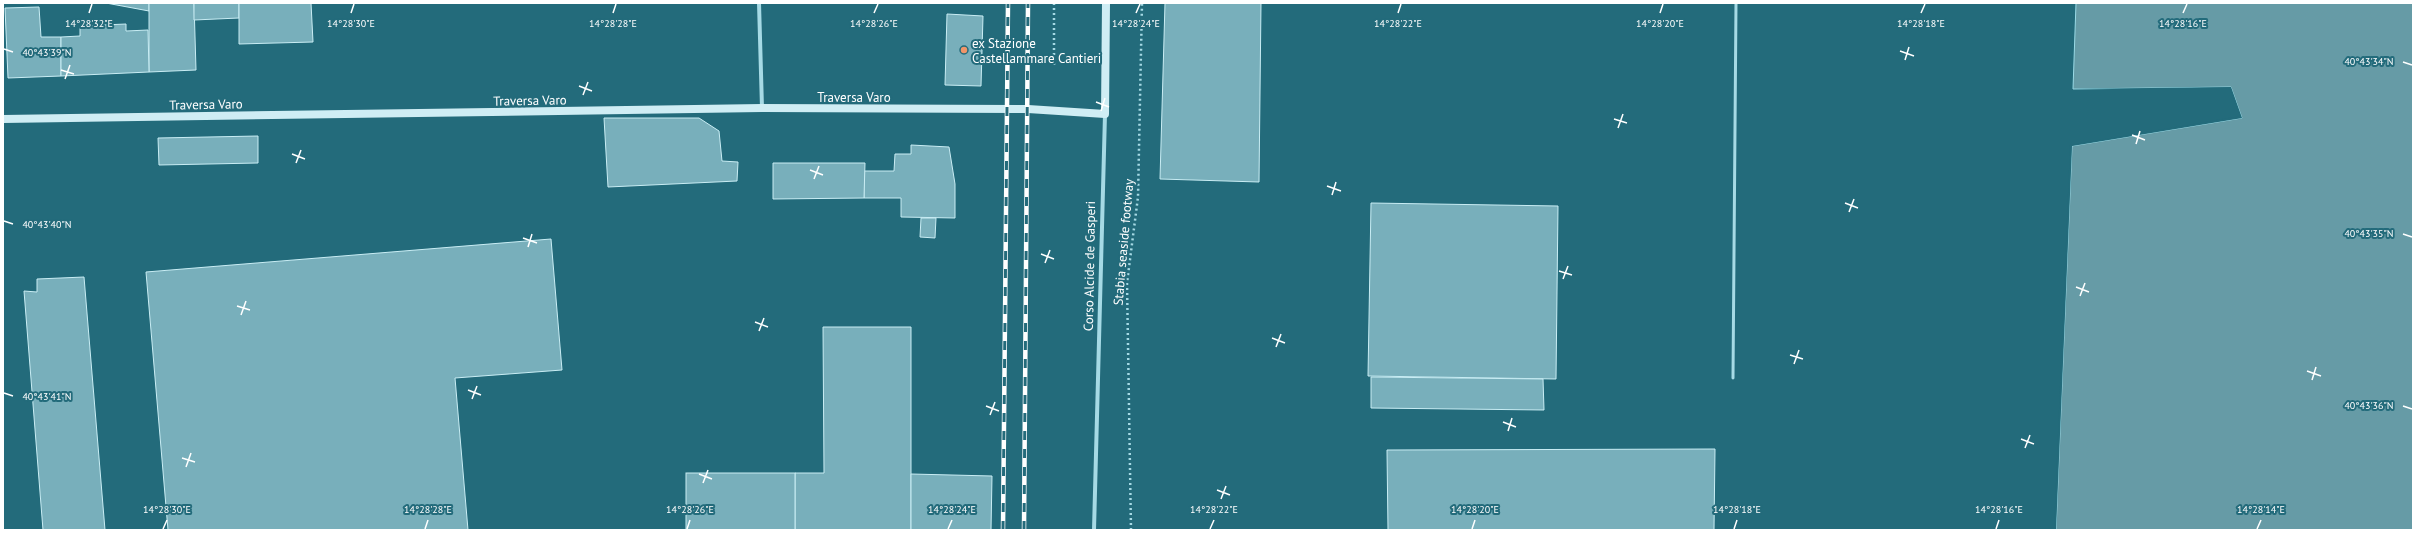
<svg xmlns="http://www.w3.org/2000/svg" width="2416" height="533" font-family="'PT Sans',sans-serif">
<rect width="100%" height="100%" fill="#236b7b"/>
<!-- water -->
<path fill="#669ba6" stroke="#9adae6" d="M2076,3H2413V530H2056L2072,146L2242,118L2231,87L2073,89Z"/>
<!-- pier -->
<path fill="#236b7b" d="M2231,87L2242,118L2072,146L2056,530H2054L2070,145L2240,116L2230,89H2071Z"/>
<!-- building -->
<g fill="#78afbb" stroke="#c9edf4">
<path d="M106,3H149V11Z"/>
<path d="M149,3H194L196,70L149,72Z"/>
<path d="M194,3H239V18L194,20Z"/>
<path d="M239,3H311L313,42L239,44Z"/>
<path d="M1165,3H1261L1259,182L1160,179Z"/>
<path d="M39,7L41,37H61V76L8,78L5,8Z"/>
<path d="M947,14L983,16L981,86L945,85Z"/>
<path d="M126,24V31L148,30L149,72L61,76V37L80,36V26Z"/>
<path d="M604,118H699L719,131L722,161L738,162L737,181L608,187Z"/>
<path d="M258,136V163L159,165L158,138Z"/>
<path d="M911,145L949,147L955,184V218L901,217V198H864V171H894L895,154H911Z"/>
<path d="M773,163H865L864,198L773,199Z"/>
<path d="M1371,203L1558,206L1556,379L1368,376Z"/>
<path d="M921,218H936L935,238L920,237Z"/>
<path d="M551,239L562,370L455,378L468,530H168L146,272Z"/>
<path d="M84,277L105,530H43L24,291L37,292V279Z"/>
<path d="M823,327H911V530H795V473H824Z"/>
<path d="M1371,377L1543,379L1544,410L1371,408Z"/>
<path d="M1715,449L1714,530H1388L1387,450Z"/>
<rect x="686" y="473" width="109" height="57"/>
<path d="M911,474L992,476L991,530H911Z"/>
</g>
<g fill="none" stroke-linecap="round" stroke-linejoin="round">
<!-- path -->
<g stroke="#a6dae5" stroke-width="2.5" stroke-dasharray="2 3" stroke-linecap="butt">
<path d="M1054,65V3"/>
<path d="M1131,530L1127,283L1138,197L1142,3"/>
</g>
<!-- lane -->
<path stroke="#a6dae5" stroke-width="3" d="M1733,378L1736,3"/>
<!-- street -->
<g stroke="#a6dae5" stroke-width="4">
<path d="M759,3L762,108"/>
<path d="M1094,530L1105,114"/>
</g>
<!-- secondary -->
<path stroke="#cfedf4" stroke-width="8" d="M3,119L762,108L1028,109L1105,114L1106,3"/>
<defs>
<g id="rail">
<path d="M1003,530L1008,3"/>
<path d="M1024,530L1028,3"/>
</g>
</defs>
<!-- rail casing -->
<use href="#rail" stroke="#fff" stroke-width="4.5"/>
<!-- rail -->
<use href="#rail" stroke="#236b7b" stroke-width="3" stroke-dasharray="9" stroke-linecap="butt"/>
</g>
<!-- ticks -->
<path fill="none" stroke="#fff" stroke-width="1.5" d="M89,13L92,4M351,13L354,4M613,13L616,4M874,13L878,4M1136,13L1140,4M1398,13L1401,4M1660,13L1663,4M1921,13L1925,4M2183,13L2187,4M4,49L13,52M1900,51L1914,56M1905,60L1909,47M2403,62L2412,65M61,70L74,74M65,79L70,65M579,86L592,91M583,95L588,82M1096,102L1109,107M1101,111L1105,98M1614,119L1627,123M1618,128L1623,114M2132,135L2145,140M2136,144L2140,131M292,154L305,159M296,163L301,150M810,170L823,175M814,179L819,166M1327,186L1341,191M1332,195L1336,182M1845,203L1858,208M1849,212L1854,199M4,221L13,224M2403,234L2412,237M523,238L537,243M528,247L532,234M1041,254L1054,259M1045,263L1050,250M1559,271L1572,275M1563,279L1568,266M2076,287L2089,292M2080,296L2085,283M237,306L250,310M241,315L246,301M755,322L768,327M759,331L764,318M1272,338L1285,343M1276,347L1281,334M1790,355L1803,359M1794,364L1799,350M2307,371L2321,376M2312,380L2316,367M468,390L481,395M4,393L13,396M472,399L477,386M986,406L999,411M2403,406L2412,409M990,415L995,402M1503,422L1516,427M1508,431L1512,418M2021,439L2034,444M2025,448L2030,435M182,458L195,462M186,467L191,453M699,474L712,479M703,483L708,470M1217,490L1230,495M1221,499L1226,486M163,529L167,520M425,529L428,520M687,529L690,520M948,529L952,520M1210,529L1214,520M1472,529L1475,520M1734,529L1737,520M1996,529L1999,520M2257,529L2261,520"/>
<!-- markers -->
<circle fill="#f09569" stroke="#236b7b" stroke-width="1.5" cx="964" cy="50" r="4"/>
<g text-anchor="middle" stroke-width="4" stroke-linejoin="round" paint-order="stroke">
<!-- poi labels -->
<g font-size="13" fill="#fff" stroke="#236b7b" text-anchor="start">
<text x="972" y="48">ex Stazione<tspan x="972" dy="15">Castellammare Cantieri</tspan></text>
</g>
<!-- street labels -->
<g font-size="13" fill="#fff" stroke="#236b7b">
<text x="854" y="102">Traversa Varo</text>
<text transform="translate(530 100) rotate(-1)" y="5">Traversa Varo</text>
<text transform="translate(206 104) rotate(-1)" y="5">Traversa Varo</text>
<text transform="translate(1123 242) rotate(-85)" y="5">Stabia seaside footway</text>
<text transform="translate(1089 266) rotate(-89)" y="5">Corso Alcide de Gasperi</text>
</g>
</g>
<g font-size="10" text-anchor="middle" fill="#fff" stroke="#236b7b" stroke-width="4" stroke-linejoin="round" paint-order="stroke">
<text x="89" y="27">14°28'32"E</text>
<text x="351" y="27">14°28'30"E</text>
<text x="613" y="27">14°28'28"E</text>
<text x="874" y="27">14°28'26"E</text>
<text x="1136" y="27">14°28'24"E</text>
<text x="1398" y="27">14°28'22"E</text>
<text x="1660" y="27">14°28'20"E</text>
<text x="1921" y="27">14°28'18"E</text>
<text x="2183" y="27">14°28'16"E</text>
<text x="47" y="56">40°43'39"N</text>
<text x="2369" y="65">40°43'34"N</text>
<text x="47" y="228">40°43'40"N</text>
<text x="2369" y="237">40°43'35"N</text>
<text x="47" y="400">40°43'41"N</text>
<text x="2369" y="409">40°43'36"N</text>
<text x="167" y="513">14°28'30"E</text>
<text x="428" y="513">14°28'28"E</text>
<text x="690" y="513">14°28'26"E</text>
<text x="952" y="513">14°28'24"E</text>
<text x="1214" y="513">14°28'22"E</text>
<text x="1475" y="513">14°28'20"E</text>
<text x="1737" y="513">14°28'18"E</text>
<text x="1999" y="513">14°28'16"E</text>
<text x="2261" y="513">14°28'14"E</text>
</g>
<!-- border -->
<rect width="2416" height="533" fill="none" stroke="#ffffff" stroke-width="8"/>
</svg>
